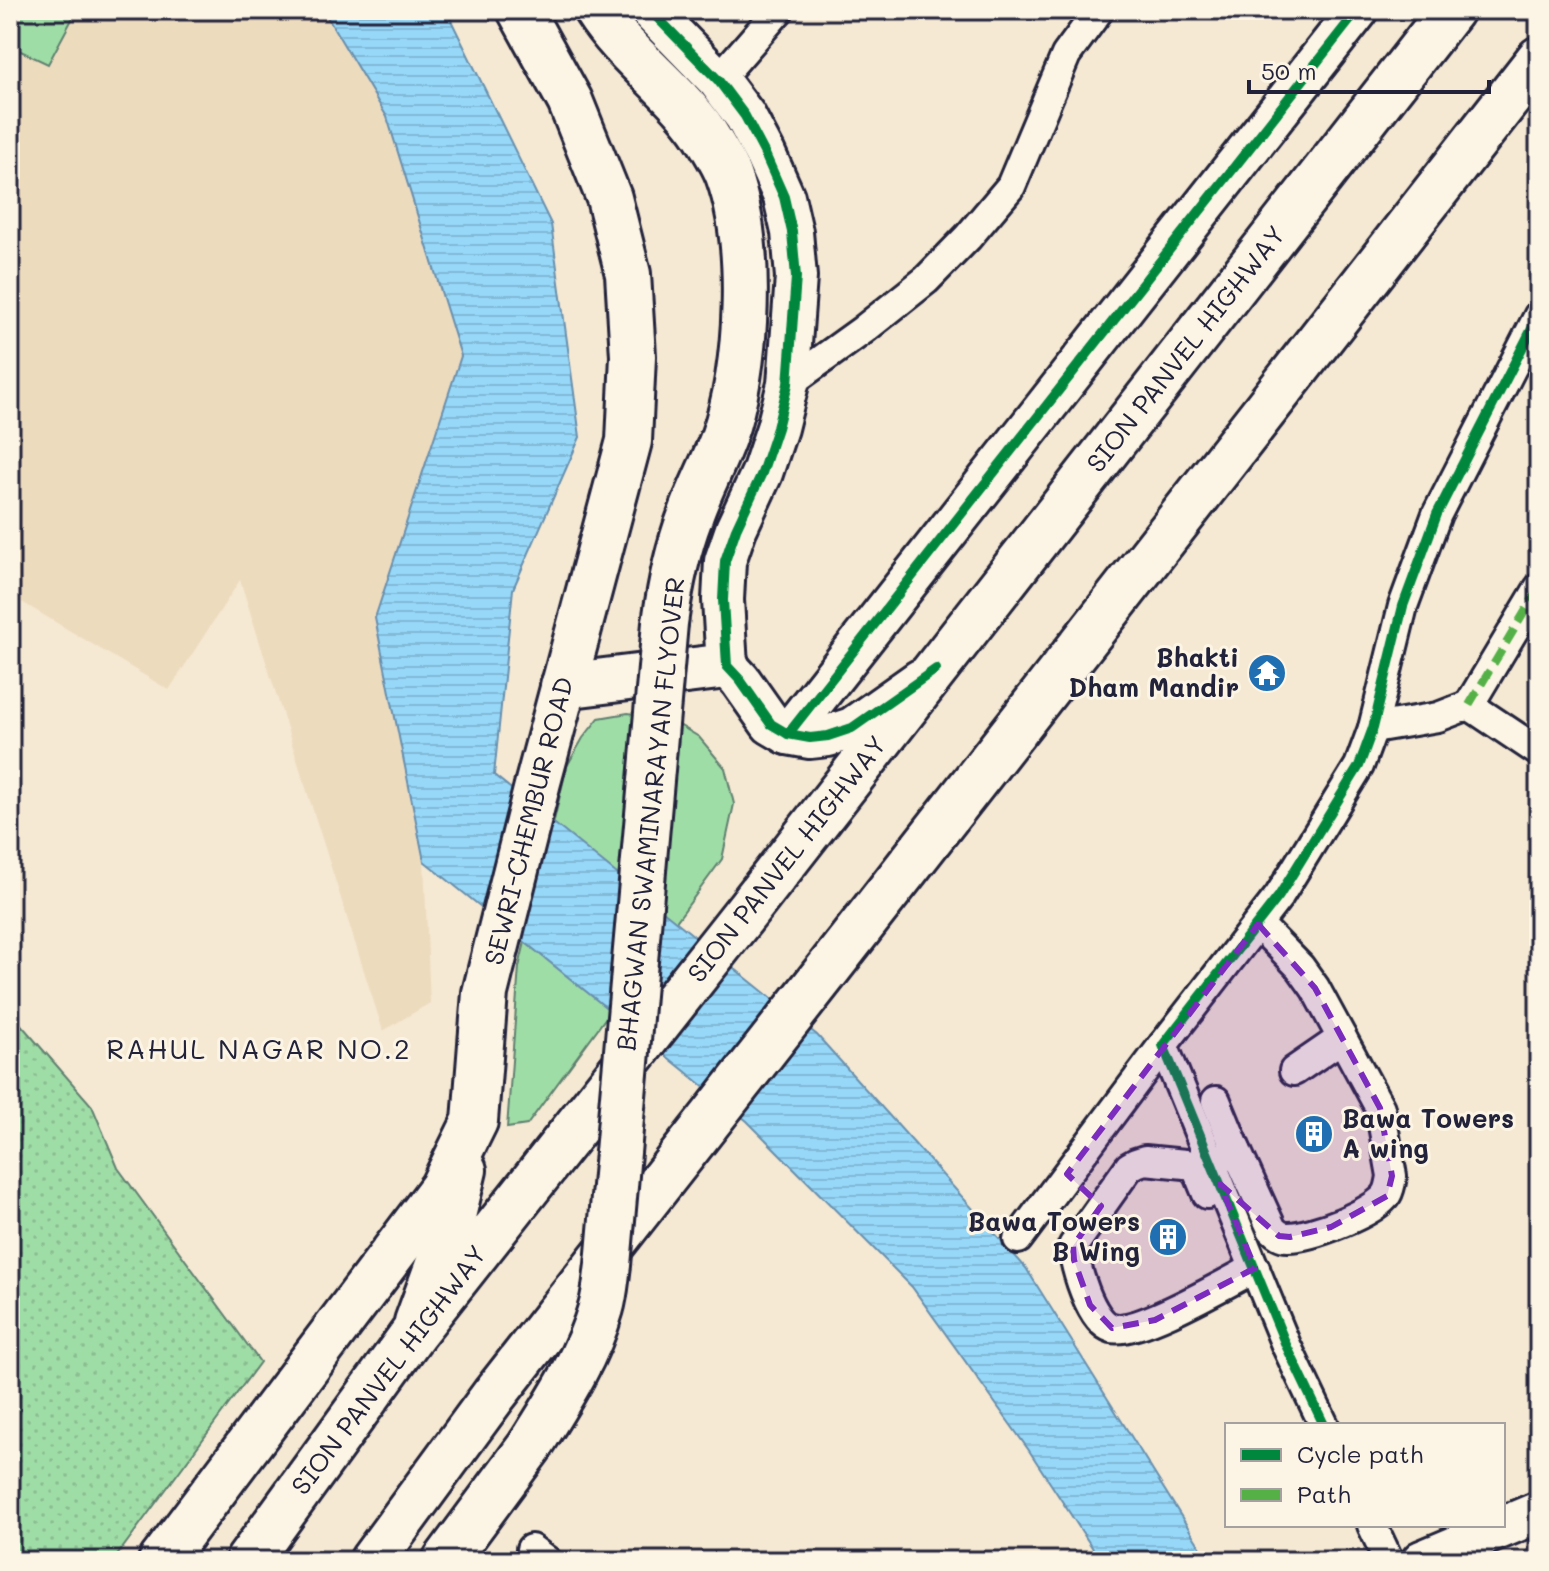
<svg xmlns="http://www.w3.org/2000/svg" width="1549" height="1571" font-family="Mali,sans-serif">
<defs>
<pattern id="park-dots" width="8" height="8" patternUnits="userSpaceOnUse" patternTransform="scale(2)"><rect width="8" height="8" fill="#9fdda6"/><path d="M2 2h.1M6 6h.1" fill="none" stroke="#89bd90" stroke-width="1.8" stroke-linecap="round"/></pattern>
<pattern id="water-rules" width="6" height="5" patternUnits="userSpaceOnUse" patternTransform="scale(2)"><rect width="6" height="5" fill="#97d8f9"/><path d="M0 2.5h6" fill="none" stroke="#82b9d6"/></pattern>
</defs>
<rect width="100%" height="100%" fill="#f5e9d3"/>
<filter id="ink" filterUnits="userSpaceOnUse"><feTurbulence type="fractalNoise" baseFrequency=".0125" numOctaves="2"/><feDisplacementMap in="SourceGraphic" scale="16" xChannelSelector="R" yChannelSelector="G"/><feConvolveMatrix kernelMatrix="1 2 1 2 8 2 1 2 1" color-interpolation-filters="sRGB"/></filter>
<g filter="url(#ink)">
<!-- built -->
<path fill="#eddbbe" d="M10,10H323L387,117L461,356L375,618L424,861L430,1003L383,1031L240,580L169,690L10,595Z"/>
<!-- grass -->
<g fill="#9fdda6" stroke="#608070" stroke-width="2">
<path d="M10,10H77L48,64L10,46Z"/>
<path d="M628,713L669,719L699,737L725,768L734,804L722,859L527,1125L507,1128L519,967L567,766L583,738L599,718Z"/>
</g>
<!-- park -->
<path fill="url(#park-dots)" stroke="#608070" stroke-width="2" d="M10,1012L92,1106L118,1168L260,1362L113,1561H10Z"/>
<!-- water -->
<path fill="url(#water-rules)" stroke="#688fad" stroke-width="2" d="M323,10H446L551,224L580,437L513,589L494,775L817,1035L1026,1268L1209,1561H1101L1028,1449L912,1287L747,1121L424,861L375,618L461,356L387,117Z"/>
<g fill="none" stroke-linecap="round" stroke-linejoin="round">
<defs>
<g id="street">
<path d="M718,80L779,10"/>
<path d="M788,384L863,330L926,280L968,237L1011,186L1066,55L1099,10"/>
<path d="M1469,705L1539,588"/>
<path d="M1373,728L1438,717L1469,705L1539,752"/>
<path d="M1294,1071L1342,1038"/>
<path d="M1216,1101L1237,1152"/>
<path d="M1211,1162L1237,1152L1272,1229C1277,1234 1281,1237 1288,1237C1311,1237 1375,1213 1387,1194C1390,1189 1391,1182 1392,1176L1380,1108L1315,988L1300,967L1258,924"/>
<path d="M1207,1194L1195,1165L1145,1160L1136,1163L1129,1167L1073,1246C1075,1266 1090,1322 1112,1328C1138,1335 1228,1282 1255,1268"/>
<path d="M1018,1239L1163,1045"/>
<path d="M1324,1425L1286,1345L1163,1045L1279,896L1359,766L1373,728L1403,606L1437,514L1539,315"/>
<path d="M1372,1525L1389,1561"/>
<path d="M531,1549L547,1561"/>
</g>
<g id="secondary">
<path d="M650,10L718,80L745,116L765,154L784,197L792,232L796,277L788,384L777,428L762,473L736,529L725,561L723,600L727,666L740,680L771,724L788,734L810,738L828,736L852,728L920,680"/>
<path d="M788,734L1358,10"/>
<path d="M1422,1561L1539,1512"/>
</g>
<g id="primary">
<path d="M596,10C627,59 683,94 711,143C717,153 724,164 728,175C754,246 748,367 723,438C713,465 699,490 690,517C677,551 670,586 665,623"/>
<path d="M563,686L727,666"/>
<path d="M417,1322L448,1237L464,1170"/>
<path d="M161,1561L442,1188L475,1121L485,993L538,782L629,441L633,356L628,274L609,198L570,101L520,10"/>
<path d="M445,1561L530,1446"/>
</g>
<g id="highway">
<path d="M248,1561L414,1332L746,912L1451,10"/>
<path d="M372,1561L494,1395L825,973L1539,59"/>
</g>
</defs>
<!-- street casing -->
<use href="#street" stroke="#22223b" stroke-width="34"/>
<!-- secondary casing -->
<use href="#secondary" stroke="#22223b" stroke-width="46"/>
<!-- primary casing -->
<use href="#primary" stroke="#22223b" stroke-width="50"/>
<!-- highway casing -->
<use href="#highway" stroke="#22223b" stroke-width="50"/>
<!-- street -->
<use href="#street" stroke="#fcf5e5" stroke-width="28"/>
<!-- secondary -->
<use href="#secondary" stroke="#fcf5e5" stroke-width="40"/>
<!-- primary -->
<use href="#primary" stroke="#fcf5e5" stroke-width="44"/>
<!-- highway -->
<use href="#highway" stroke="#fcf5e5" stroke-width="44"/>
<defs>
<path id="primary-bridge" d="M530,1446C557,1403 587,1358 601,1308C605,1295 606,1279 608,1265L665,623"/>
</defs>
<!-- primary-bridge casing -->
<use href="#primary-bridge" stroke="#22223b" stroke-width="50" stroke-linecap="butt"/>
<!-- primary-bridge -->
<use href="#primary-bridge" stroke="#fcf5e5" stroke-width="44"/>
<!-- quiet -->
<path stroke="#55b146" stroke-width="8" stroke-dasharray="16 8" stroke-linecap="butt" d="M1469,705L1539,588"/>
<defs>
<g id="cycleway">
<path d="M650,10L718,80L745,116L765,154L784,197L792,232L796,277L788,384L777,428L762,473L736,529L725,561L723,600L727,666L740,680L771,724L788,734L810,738L828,736L852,728L936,669"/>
<path d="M788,734L1358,10"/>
<path d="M1324,1425L1286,1345L1163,1045L1279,896L1359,766L1373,728L1403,606L1437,514L1539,315"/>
</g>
</defs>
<!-- cycleway casing -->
<use href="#cycleway" stroke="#fcf5e5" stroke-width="15"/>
<!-- cycleway -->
<use href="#cycleway" stroke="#00873e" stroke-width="10"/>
</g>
</g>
<!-- marked area -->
<path fill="#7b2cbf" fill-opacity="0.2" stroke="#7b2cbf" stroke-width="6" stroke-dasharray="16 10" stroke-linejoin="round" d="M1258,924L1315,988L1380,1108L1392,1176L1387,1196L1331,1227L1290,1237L1279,1236L1220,1184L1255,1268L1155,1320L1112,1328L1090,1305L1074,1260L1073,1246L1101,1206L1067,1174Z"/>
<!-- icons -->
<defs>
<symbol id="temple-disc" viewBox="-11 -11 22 22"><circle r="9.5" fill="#1f6fb2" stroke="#fcf5e5"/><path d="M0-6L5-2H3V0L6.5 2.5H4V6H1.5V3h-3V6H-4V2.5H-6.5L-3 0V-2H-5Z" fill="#fff"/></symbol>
<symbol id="building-disc" viewBox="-11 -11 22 22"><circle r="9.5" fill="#1f6fb2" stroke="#fcf5e5"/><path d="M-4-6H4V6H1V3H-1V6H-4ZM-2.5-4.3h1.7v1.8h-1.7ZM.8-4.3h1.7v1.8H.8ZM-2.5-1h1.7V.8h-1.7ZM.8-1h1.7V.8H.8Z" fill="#fff"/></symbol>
</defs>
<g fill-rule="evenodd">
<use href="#temple-disc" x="1245" y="651" width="44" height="44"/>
<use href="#building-disc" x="1292" y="1112" width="44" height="44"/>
<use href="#building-disc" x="1146" y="1215" width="44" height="44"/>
</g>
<g text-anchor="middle" stroke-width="6" stroke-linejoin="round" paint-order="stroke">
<!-- street labels -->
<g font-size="26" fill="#22223b" stroke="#fcf5e5">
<text transform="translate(1186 349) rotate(-52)" y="9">SION PANVEL HIGHWAY</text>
<text transform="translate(651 814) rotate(-84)" y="9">BHAGWAN SWAMINARAYAN FLYOVER</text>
<text transform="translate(529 821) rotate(-76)" y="9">SEWRI-CHEMBUR ROAD</text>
<text transform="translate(787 859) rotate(-52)" y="9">SION PANVEL HIGHWAY</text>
<text transform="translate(389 1370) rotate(-53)" y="9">SION PANVEL HIGHWAY</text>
</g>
<!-- poi labels -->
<g font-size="26" font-weight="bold" fill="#22223b" stroke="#fcf5e5" text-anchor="end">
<text x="1239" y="667">Bhakti<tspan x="1239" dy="30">Dham Mandir</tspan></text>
<text x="1342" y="1128" text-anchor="start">Bawa Towers<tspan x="1342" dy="30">A wing</tspan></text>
<text x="1140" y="1231">Bawa Towers<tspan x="1140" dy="30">B Wing</tspan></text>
</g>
<!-- neighbourhood labels -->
<g font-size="28" letter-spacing="2" fill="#22223b" stroke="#fcf5e5">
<text x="259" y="1059">RAHUL NAGAR NO.2</text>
</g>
</g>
<!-- margin -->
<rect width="1549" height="1571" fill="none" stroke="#fcf5e5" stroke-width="40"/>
<rect x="20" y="20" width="1509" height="1531" fill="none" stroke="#22223b" stroke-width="3" filter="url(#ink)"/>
<!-- legend -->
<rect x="1225" y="1423" width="280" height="104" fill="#fcf5e5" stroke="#a5a1a1" stroke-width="2"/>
<rect x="1241" y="1449" width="40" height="12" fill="#00873e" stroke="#a5a1a1" stroke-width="2"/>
<text x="1297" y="1463" font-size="24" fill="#22223b">Cycle path</text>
<rect x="1241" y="1489" width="40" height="12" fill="#55b146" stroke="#a5a1a1" stroke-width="2"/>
<text x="1297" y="1503" font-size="24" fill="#22223b">Path</text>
<!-- scale -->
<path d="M1249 80v12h240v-12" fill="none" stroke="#22223b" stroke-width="4"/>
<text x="1261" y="80" font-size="24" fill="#22223b" stroke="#fcf5e5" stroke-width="6" paint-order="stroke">50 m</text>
</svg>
